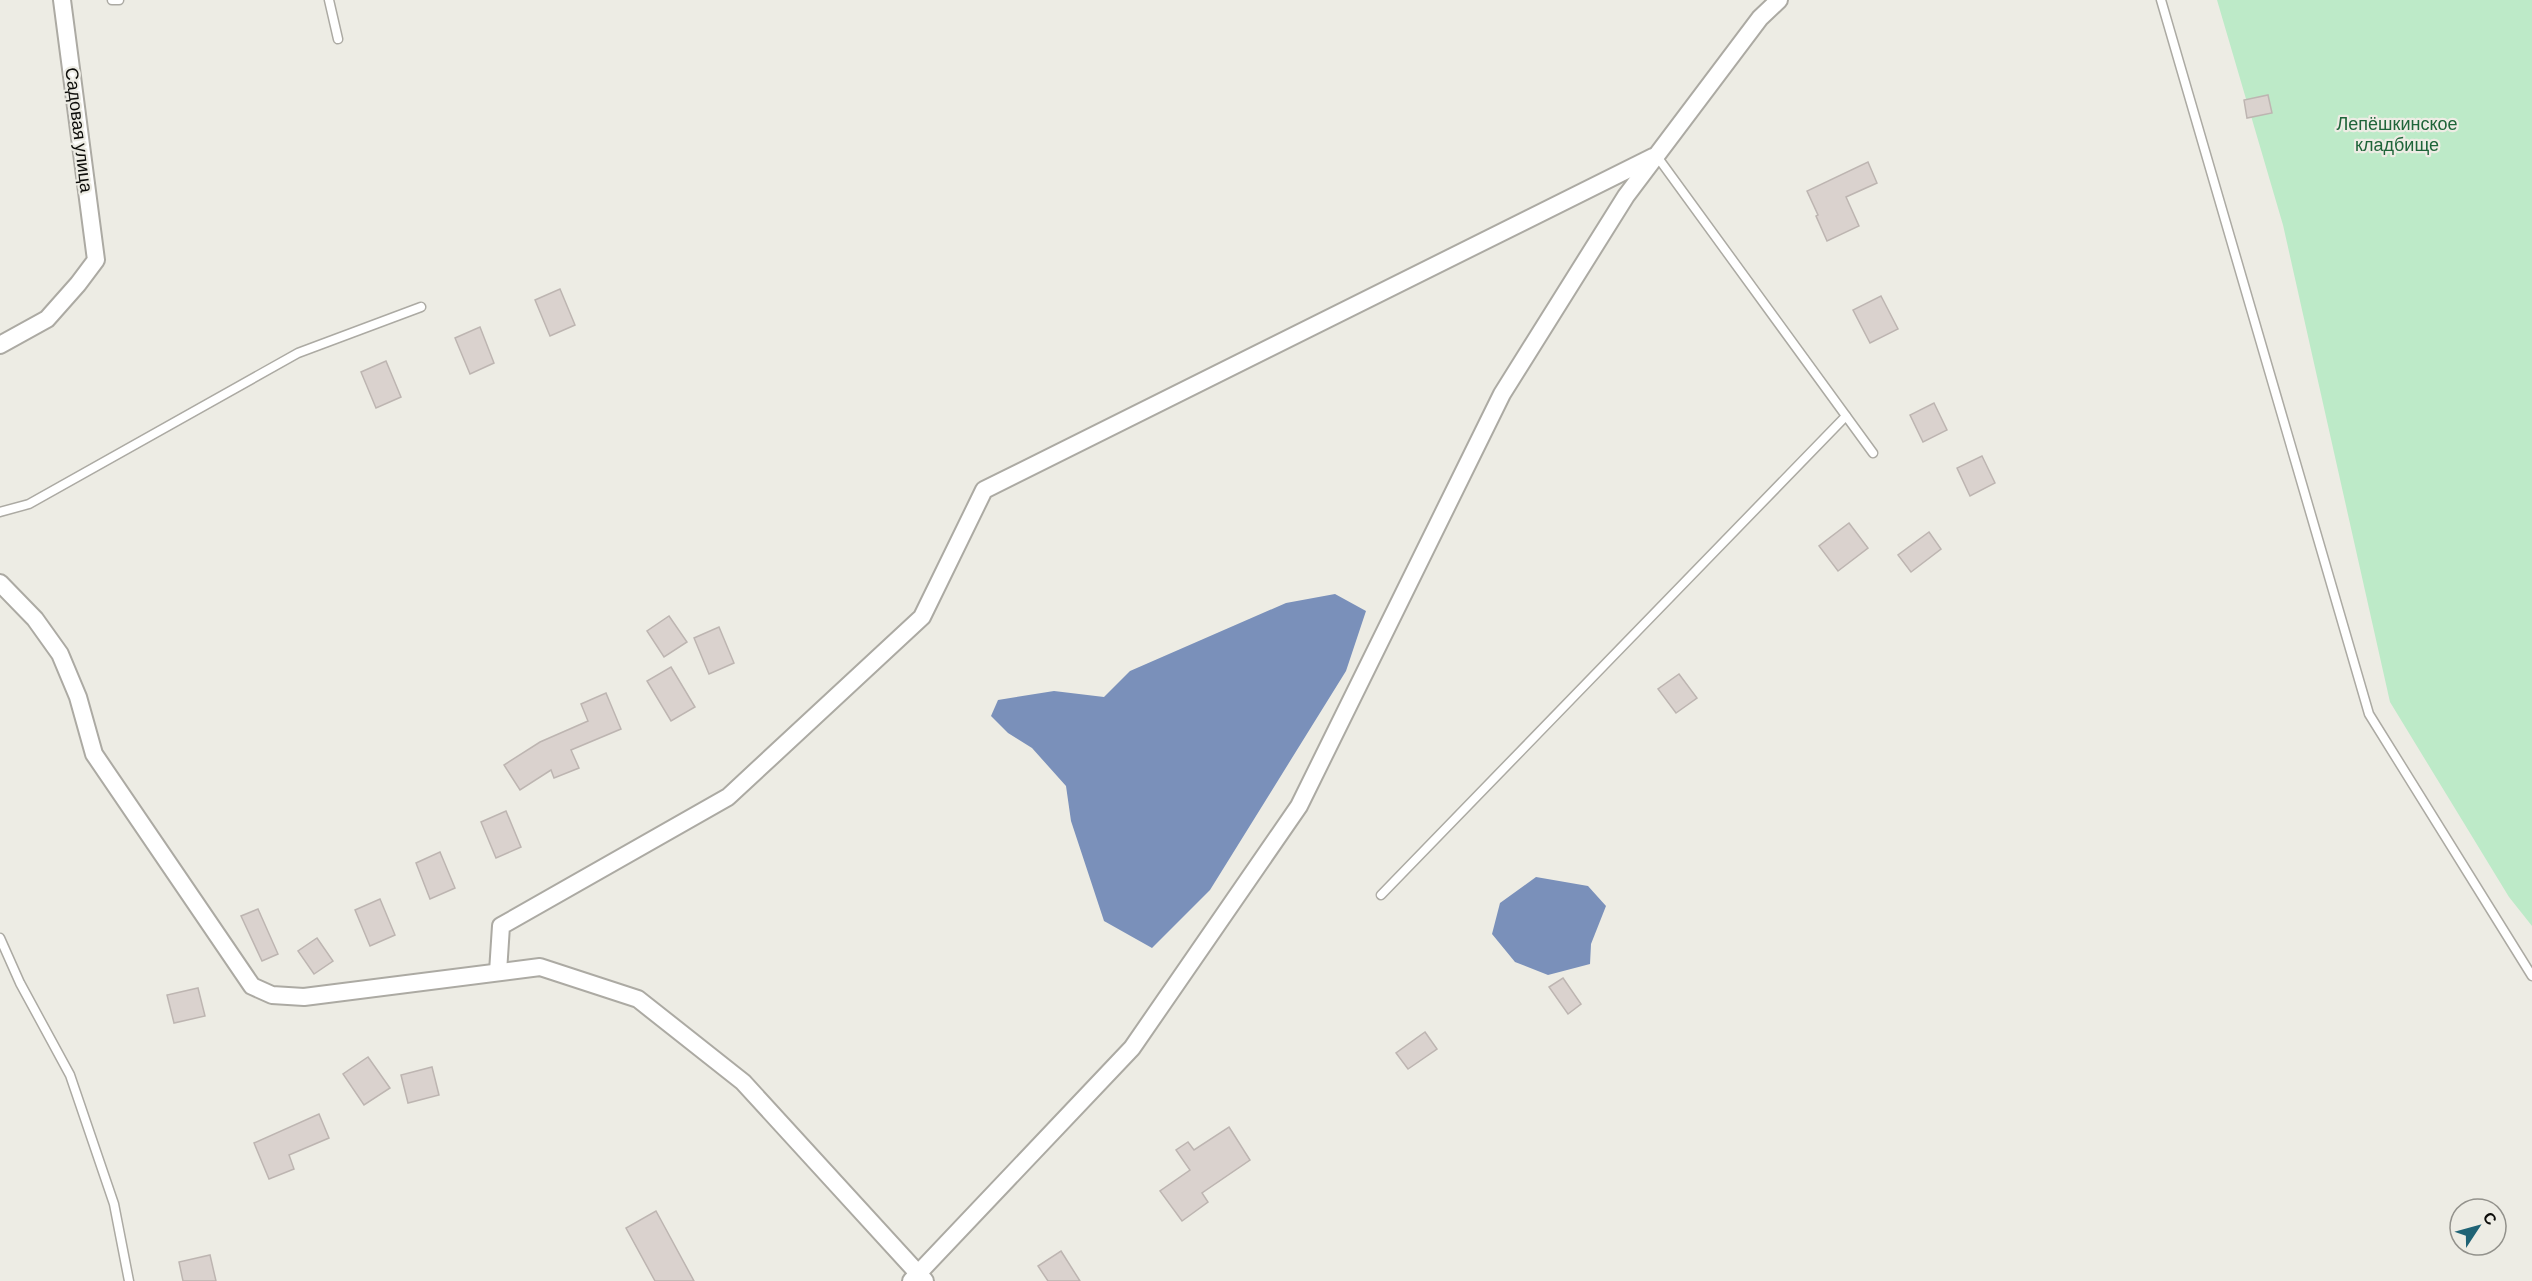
<svg xmlns="http://www.w3.org/2000/svg" width="2532" height="1281" font-family="Barlow,sans-serif">
<rect width="100%" height="100%" fill="#edece4"/>
<!-- green -->
<path fill="#bdeac8" d="M2217,0H2532V926L2509,897L2390,702L2283,225Z"/>
<!-- water -->
<g fill="#7a90ba">
<path d="M1335,594L1366,611L1346,671L1210,890L1152,948L1104,921L1071,821L1066,786L1032,748L1008,733L991,716L998,700L1054,691L1104,697L1130,671L1286,603Z"/>
<path d="M1536,877L1588,886L1606,906L1591,944L1590,964L1548,975L1515,962L1492,934L1500,903Z"/>
</g>
<!-- building -->
<g fill="#dad2ce" stroke="#bdb5b1" stroke-width="1.5">
<path d="M2268,95L2272,113L2247,118L2244,100Z"/>
<path d="M1868,162L1877,183L1846,197L1859,226L1827,241L1816,216L1818,215L1807,191Z"/>
<path d="M560,289L575,325L550,336L535,300Z"/>
<path d="M1881,296L1898,329L1870,343L1853,310Z"/>
<path d="M480,327L494,363L470,374L455,338Z"/>
<path d="M386,361L401,397L376,408L361,372Z"/>
<path d="M1934,403L1947,430L1923,442L1910,415Z"/>
<path d="M1982,456L1995,483L1970,496L1957,468Z"/>
<path d="M1849,523L1868,548L1838,571L1819,546Z"/>
<path d="M1929,532L1941,549L1911,572L1898,555Z"/>
<path d="M669,616L687,642L664,657L647,631Z"/>
<path d="M719,627L734,663L709,674L694,638Z"/>
<path d="M671,667L695,707L671,721L647,681Z"/>
<path d="M1679,674L1697,698L1676,713L1658,689Z"/>
<path d="M606,693L621,729L571,750L579,768L554,778L551,770L520,790L504,765L540,742L588,721L581,704Z"/>
<path d="M506,811L521,847L496,858L481,822Z"/>
<path d="M440,852L455,888L430,899L416,863Z"/>
<path d="M380,899L395,935L370,946L355,910Z"/>
<path d="M258,909L278,954L262,961L241,916Z"/>
<path d="M317,938L333,961L314,974L298,951Z"/>
<path d="M1563,978L1581,1004L1568,1014L1549,987Z"/>
<path d="M198,988L205,1016L174,1023L167,995Z"/>
<path d="M1425,1032L1437,1049L1408,1069L1396,1053Z"/>
<path d="M368,1057L390,1088L364,1105L343,1074Z"/>
<path d="M432,1067L439,1095L408,1103L401,1075Z"/>
<path d="M319,1114L329,1138L289,1155L294,1169L269,1179L254,1143Z"/>
<path d="M1229,1127L1250,1160L1202,1193L1208,1202L1182,1221L1160,1191L1190,1170L1176,1150L1188,1142L1194,1150Z"/>
<path d="M656,1211L694,1281H655L626,1228Z"/>
<path d="M1061,1251L1080,1281H1048L1038,1266Z"/>
<path d="M210,1255L216,1281H183L179,1262Z"/>
</g>
<g fill="none" stroke-linecap="round" stroke-linejoin="round">
<defs>
<g id="lane">
<path d="M112,0H119"/>
<path d="M329,0L338,39"/>
<path d="M2161,0L2369,714L2532,976"/>
<path d="M1656,155L1873,453"/>
<path d="M0,512L29,504L298,353L421,307"/>
<path d="M1381,895L1846,416"/>
<path d="M0,938L20,983L70,1075L114,1204L129,1281"/>
</g>
<g id="street">
<path d="M0,345L47,319L78,284L96,260L62,0"/>
<path d="M0,583L35,619L60,654L78,697L94,754L252,986L272,995L304,997L540,967L638,999L743,1082L925,1281"/>
<path d="M498,972L501,926L728,797L922,617L984,490L1653,157"/>
<path d="M911,1281L1132,1048L1299,806L1502,394L1626,196L1760,18L1779,0"/>
</g>
</defs>
<!-- lane casing -->
<use href="#lane" stroke="#acaaa3" stroke-width="11"/>
<!-- street casing -->
<use href="#street" stroke="#acaaa3" stroke-width="20"/>
<!-- lane -->
<use href="#lane" stroke="#fff" stroke-width="8"/>
<!-- street -->
<use href="#street" stroke="#fff" stroke-width="16"/>
</g>
<g text-anchor="middle" stroke-width="4.5" stroke-linejoin="round" paint-order="stroke">
<!-- park labels -->
<g font-size="18" fill="#1f6439" stroke="#edece4">
<text x="2397" y="130">Лепёшкинское<tspan x="2397" dy="21">кладбище</tspan></text>
</g>
<!-- street labels -->
<g font-size="18" fill="#0c0c09" stroke="#edece4">
<text transform="translate(79 130) rotate(83)" y="6">Садовая улица</text>
</g>
</g>
<!-- north arrow -->
<g transform="translate(2478 1227) rotate(54)"><circle r="28" fill="#edece4" stroke="#93928c" stroke-width="1.5"/>
<path d="M0-4.5L10 22L0 15L-10 22Z" fill="#1f6375"/>
<text y="-9" font-size="16" font-weight="bold" text-anchor="middle" fill="#0c0c09">С</text>
</g>
</svg>
